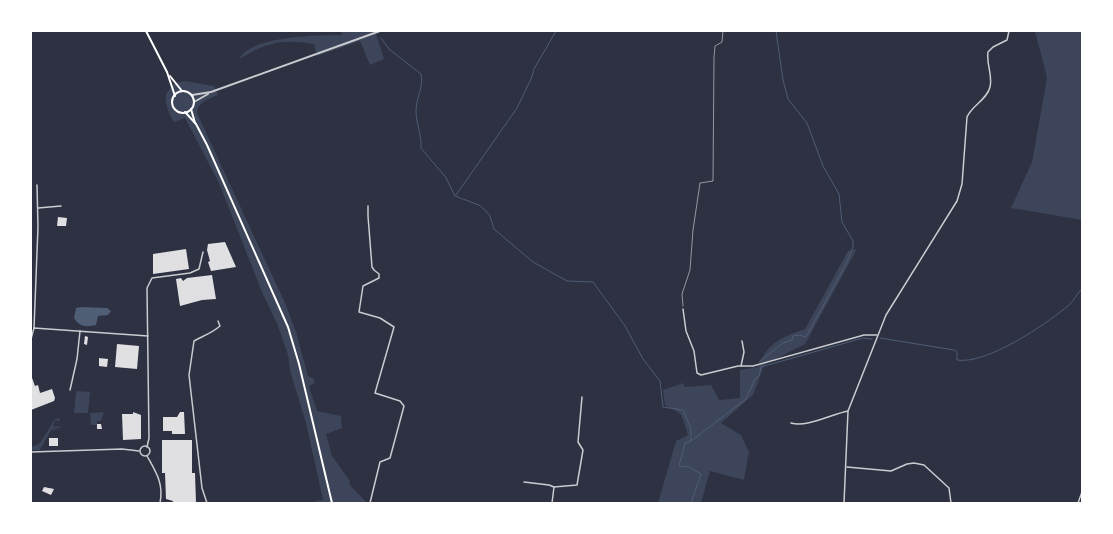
<svg xmlns="http://www.w3.org/2000/svg" width="1113" height="534" font-family="Montserrat,sans-serif">
<rect width="100%" height="100%" fill="#2d3142"/>
<!-- green -->
<g fill="#3c4559">
<path d="M341,31H375L384,59L370,65L360,41L317,56L314,44C279,39 269,42 239,59C250,36 318,35 342,35Z"/>
<path d="M1035,31H1082V220L1011,208L1032,162L1047,78Z"/>
<path d="M185,81L214,86L218,95C209,99 198,102 197,113L286,305L296,332L308,376L314,379V384L309,386L317,411L341,416L342,428L326,434L332,456L350,481L349,484L367,503H316V501L323,500L306,423L290,371L288,355L278,326L262,292L219,183L185,118L174,122C170,117 164,102 166,95C167,92 171,88 173,84Z"/>
<path d="M857,249L805,344L764,365L753,395L721,423L741,435L749,452L744,480L710,471L701,503H658L676,441L688,435L681,414L665,405L663,390L683,383L685,387L711,385L719,400L740,398V370L758,367C767,343 782,337 805,329L848,251Z"/>
<path d="M76,391L90,392L88,413H74Z"/>
<path d="M104,412L101,421H97V425H91L90,413Z"/>
<path d="M59,418L60,422L56,420L53,425L55,427L60,426V428L51,429H60L51,430L40,450H31L32,447L40,443L55,419Z"/>
</g>
<!-- water -->
<path fill="#4f5d75" d="M81,307L107,308L111,311L108,315L98,316L96,325C87,327 79,327 74,318L76,308Z"/>
<g fill="none" stroke-linecap="round" stroke-linejoin="round">
<!-- stream -->
<g stroke="#4f5d75" stroke-width="1">
<path d="M381,38L389,49L421,74C424,88 416,97 416,111C416,124 422,135 421,148L442,173L446,177L447,180L455,196L479,205L485,210L490,216L494,229L533,262L567,281L593,282L625,326L643,359L660,381L663,407L683,410L691,429V441"/>
<path d="M456,195L517,108L531,79L534,69L556,31"/>
<path d="M880,338L954,350L957,352V360C986,365 1047,324 1069,305C1074,301 1076,294 1082,289"/>
<path d="M759,362L783,343L792,340L793,336L799,335L806,337L846,264L853,247V241L842,222L839,194L823,166L807,123L788,99L783,80L776,31"/>
<path d="M691,503L701,474L689,467L679,466L685,443L691,441L746,399L755,379L759,376L761,367L863,338L872,339"/>
</g>
</g>
<!-- building -->
<g fill="#e0e0e3">
<path d="M58,217L67,218L66,226H57Z"/>
<path d="M225,242L236,267L211,271L208,262L210,261L207,250L208,244Z"/>
<path d="M186,249L189,269L153,274V254Z"/>
<path d="M212,275L216,299L202,300L180,306L176,279L181,278L183,281L187,278Z"/>
<path d="M85,336L88,337L87,345L84,344Z"/>
<path d="M117,344L139,346L137,369L115,367Z"/>
<path d="M99,358L108,359L107,367L99,366Z"/>
<path d="M31,375L35,386L38,385L40,393L52,389L55,398L54,401L31,410Z"/>
<path d="M133,412L141,415V439L123,440L122,414H133Z"/>
<path d="M180,412H184L185,434H172V431H163V417H177Z"/>
<path d="M97,424H101L102,429H97Z"/>
<rect x="49" y="438" width="9" height="8"/>
<path d="M162,440H192V473H195L196,503H172L173,501L166,499L165,473H162Z"/>
<path d="M44,487L54,489L51,495L42,491Z"/>
</g>
<g fill="none" stroke-linecap="round" stroke-linejoin="round">
<!-- path -->
<path stroke="#fff" stroke-width="0.5" d="M683,306L682,294L690,270L693,230L700,183L713,181L714,57L715,46L722,42L723,31"/>
<!-- minor -->
<g stroke="#caccd0" stroke-width="1.5">
<path d="M368,206V216L372,267L374,270L379,274V278L363,286L359,312L380,318L394,327L375,393L400,401L404,406L390,458L380,462L370,503"/>
<path d="M38,208L61,206"/>
<path d="M683,309L686,331L694,351L697,373L701,375L738,366H753L864,335H877"/>
<path d="M34,328L38,227L37,185"/>
<path d="M31,339L34,328L148,336"/>
<path d="M741,366L744,352L742,341"/>
<path d="M70,390L77,359L80,331"/>
<path d="M791,423C806,428 832,414 848,411"/>
<circle cx="145" cy="451" r="5"/>
<path d="M147,447L149,438L147,288L152,278L190,273L199,269L203,252"/>
<path d="M31,452L122,449L139,451"/>
<path d="M147,456C156,472 164,484 160,503"/>
<path d="M847,467L891,471L907,464L914,463L924,465L949,488L951,503"/>
<path d="M524,482L549,485L554,487"/>
<path d="M207,503L202,488L189,375L194,341C203,336 212,333 220,326L218,321"/>
<path d="M552,503L554,487L577,485L583,450L578,442L582,397"/>
<path d="M844,503L848,411L886,315L957,201L962,184L967,117C972,105 987,100 990,87C993,75 986,64 988,52L993,47L1007,40L1009,31"/>
<path d="M1078,503L1082,492"/>
</g>
<!-- tertiary -->
<g stroke="#caccd0" stroke-width="2">
<path d="M192,95L211,92L380,31"/>
<path d="M194,102L208,94"/>
</g>
<!-- primary -->
<g stroke="#fff" stroke-width="2">
<path d="M146,31L167,72L175,96"/>
<path d="M170,76L182,91"/>
<circle cx="183" cy="102" r="11"/>
<path d="M191,109L195,123"/>
<path d="M185,112L196,124L207,145L288,327L299,364L332,503"/>
</g>
</g>
<!-- border -->
<rect width="1113" height="534" fill="none" stroke="#ffffff" stroke-width="64"/>
</svg>
